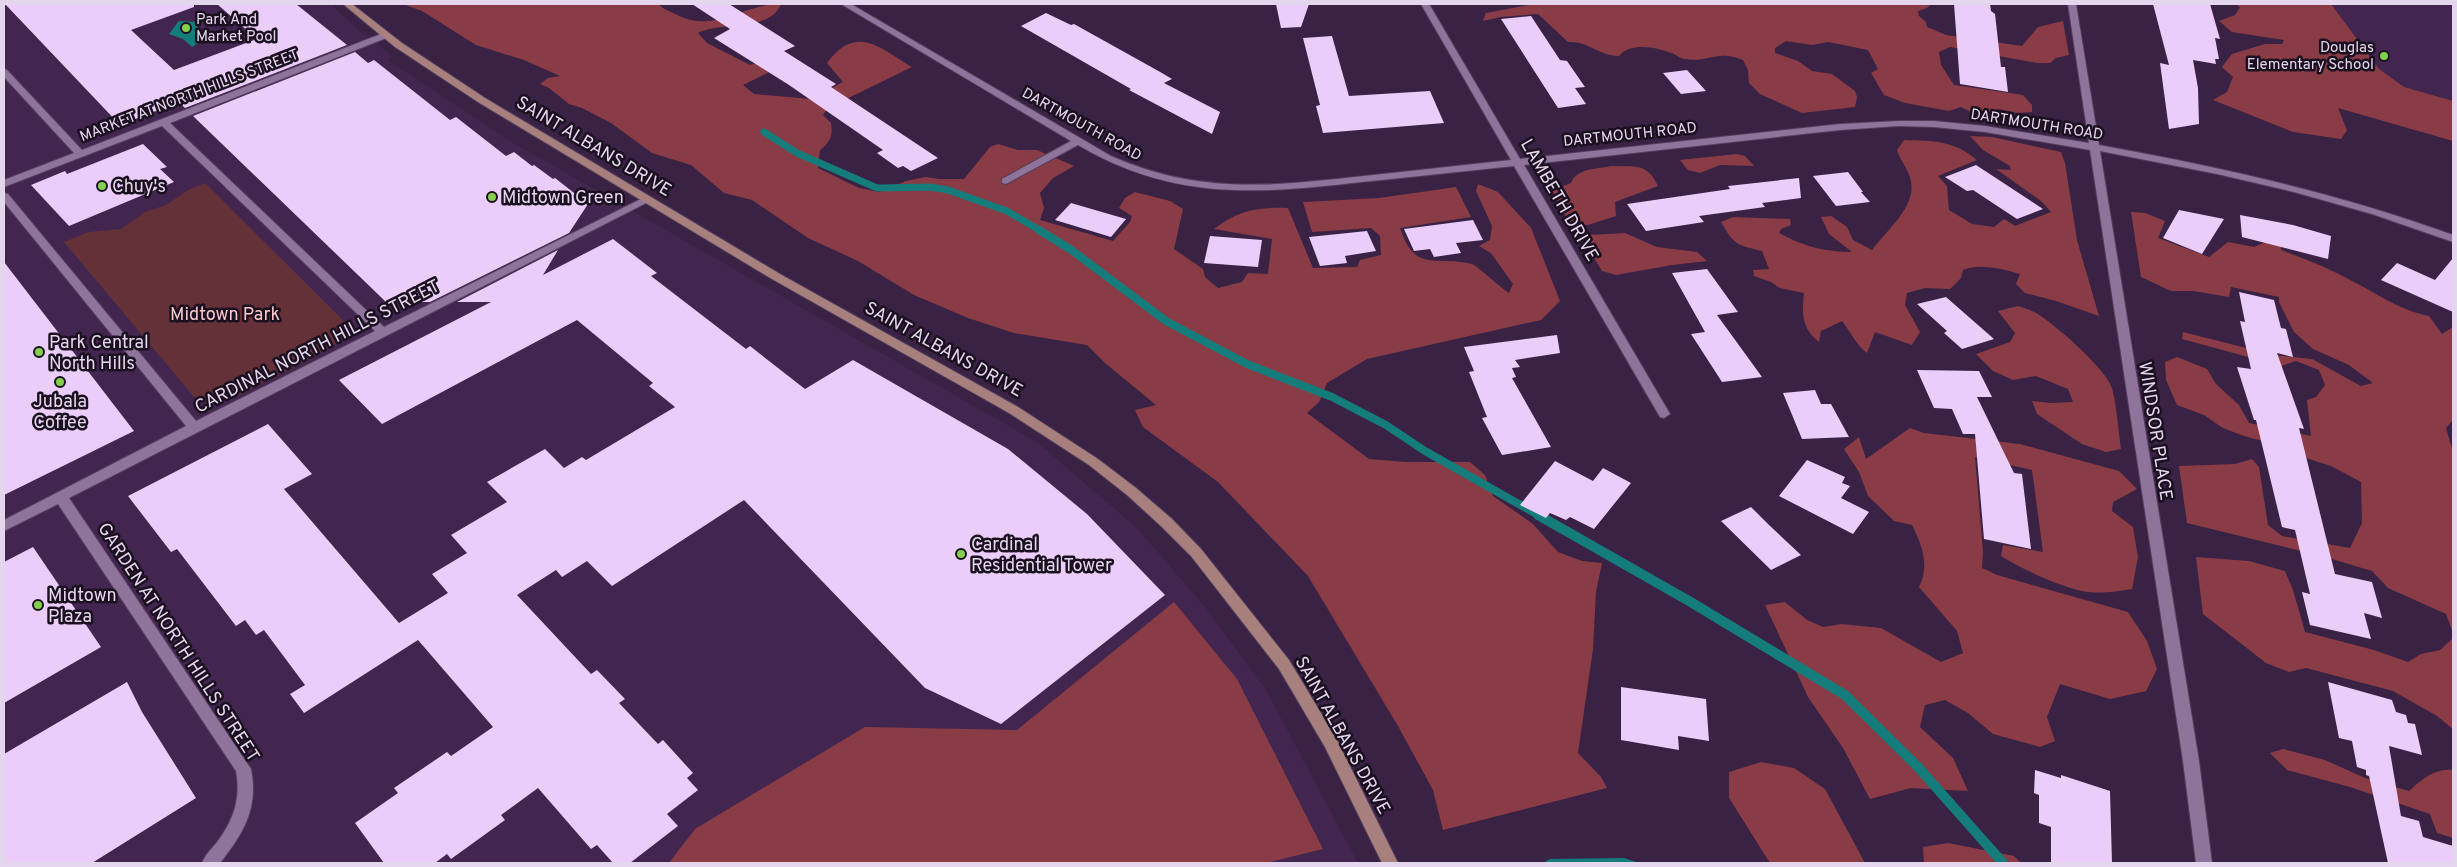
<svg xmlns="http://www.w3.org/2000/svg" width="2457" height="867" font-family="Overpass,sans-serif">
<rect width="100%" height="100%" fill="#392244"/>
<!-- built -->
<g fill="#42264f">
<path d="M4,4H331L356,28L391,55L389,61L510,141L1037,442L1138,529L1205,607L1266,690L1358,863H4Z"/>
<path d="M2294,4H2453V134Z"/>
</g>
<!-- green -->
<path fill="#633137" d="M205,183L343,320L346,329L344,335L332,347L240,395L222,401L201,400L194,397L64,242L89,232L121,229L145,212L166,205L188,190Z"/>
<!-- forest -->
<g fill="#8a3c46">
<path d="M403,4H659C661,8 669,11 675,14C717,35 740,4 781,4C771,32 720,21 698,33L707,43L750,65L762,61H792L743,85L754,94L811,99L843,82L827,63C856,23 880,48 912,67L828,108L823,115L831,123C833,137 830,142 820,150L818,168L859,188L879,192L906,181L925,177L940,179H964L990,147L998,144L1018,150H1037L1074,166L1053,178L1040,193L1044,208L1040,220L1113,241L1130,222L1132,216L1119,208L1125,198L1135,192L1170,201L1183,209L1174,249L1203,269L1205,277L1218,288L1242,282L1248,273L1268,274L1272,239L1214,229C1239,210 1257,207 1288,208L1313,268L1357,267L1360,260L1381,255L1380,236L1371,228L1312,232L1303,202L1379,198L1456,187L1471,217L1400,228C1415,274 1436,255 1472,264C1476,265 1501,288 1509,293L1513,284L1491,253L1479,246L1490,240L1492,226L1476,191L1478,184L1498,192L1531,228L1560,301L1541,320L1367,359L1327,383L1319,402L1307,413L1369,459L1406,462H1470L1485,475L1493,496L1533,524L1558,552L1582,561L1602,563L1596,592L1593,649L1578,753L1601,777L1607,788L1443,830L1433,790L1398,726L1308,576L1218,482L1143,427L1135,410L1156,405L1105,363L1087,345L1014,333L968,318L914,295L858,261L808,238L752,200L724,193L691,165L652,153L611,123L582,108L569,104L549,88L540,84L548,78L560,76L524,60L476,45L422,11Z"/>
<path d="M1534,4H1931L1927,8L1918,11L1919,16L1926,22L1927,27L1946,35L2022,46L2038,27L2063,21L2069,55L2056,58L2050,63H2037L1950,47L1939,52L1941,65L1954,85L2023,95L2032,105V112L2017,113L1999,109L1989,112H1971L1961,107L1949,111L1905,103L1884,95L1871,73L1878,69L1868,50L1828,42L1812,45L1786,41L1775,48V53L1798,61L1812,71L1832,74L1855,91L1857,97L1855,107L1802,113L1760,94L1749,83L1748,70L1743,60C1716,49 1709,63 1685,59C1680,59 1676,54 1671,53C1656,47 1630,42 1619,56C1597,55 1589,41 1568,42L1538,14L1500,17L1483,21L1486,13Z"/>
<path d="M2235,4H2331L2379,69L2404,87L2453,101V141L2338,108L2347,130L2341,139L2293,132L2213,100L2227,92L2233,77L2222,67L2232,54L2265,44H2282L2284,40L2232,32L2219,21L2235,15L2240,7Z"/>
<path d="M1970,136L1992,137L2061,152L2065,163L2077,240L2099,316L2056,301L2025,293L2016,284L2020,274C2003,269 1980,263 1963,270L1961,278L1950,289L1925,288L1907,293L1905,305L1920,332L1912,345L1875,332L1867,353C1855,344 1851,332 1842,321L1821,331L1819,342C1801,328 1802,314 1804,293L1780,288L1771,282L1754,276L1753,270L1769,269L1762,251C1737,245 1734,245 1721,222L1733,217L1790,219L1791,225L1781,229L1779,233C1803,246 1824,252 1852,252L1829,234L1821,217L1831,216L1847,227L1853,240L1872,250C1885,232 1916,207 1911,182C1910,171 1900,161 1897,150L1904,140C1934,141 1953,140 1977,160L1938,176L1947,186L1949,210L1972,224L1994,227L2004,219L2015,226L2051,212L2041,201L1996,169L2011,170L2010,166L1983,150Z"/>
<path d="M1737,154L1745,156L1754,166L1720,165L1700,173L1688,170L1680,160Z"/>
<path d="M1612,166C1635,167 1647,162 1658,186L1615,202L1616,216L1588,225L1570,224L1552,191L1571,183C1577,168 1597,169 1612,166Z"/>
<path d="M2131,212L2145,213L2165,221L2158,238L2209,257L2228,242L2254,247L2282,235L2281,250C2305,259 2329,268 2352,281C2378,294 2399,310 2429,316L2442,334L2453,327V420L2446,428L2453,452V633L2446,614L2388,588L2372,571L2322,556L2187,523L2179,466L2235,464L2252,459L2259,467L2268,525L2282,536L2350,548L2362,523L2361,482L2331,466L2290,453L2277,445L2244,436L2223,428L2204,415L2177,405L2166,380L2165,362L2177,357L2207,369L2216,384L2239,405L2249,423L2311,436L2307,400L2316,397L2325,385L2319,370L2296,361L2281,366L2182,339L2183,332L2274,355L2312,359L2361,386L2373,383L2349,365L2313,349L2294,332L2279,302V297L2231,287L2229,297L2193,291H2171L2141,277Z"/>
<path d="M1625,233L1657,247L1697,252L1707,261L1672,265L1616,275L1602,271L1585,243L1589,235Z"/>
<path d="M2018,306C2024,308 2031,310 2036,313C2054,323 2107,370 2112,388C2117,407 2118,429 2121,449L2106,452L2082,444L2037,414L2032,401L2051,403L2073,402L2068,389L2036,376L2013,380L1993,371L1976,354L2010,342L2015,333L1998,311Z"/>
<path d="M1910,428L1924,433L2020,444L2119,471L2137,489L2113,502L2112,511L2133,527L2138,557L2132,589C2116,592 2098,594 2082,591C2058,586 2022,569 2001,556L2003,545L2043,552L2032,470L1975,457L1983,552L1982,568L1997,575L2128,612L2147,641L2157,669L2146,691L2110,699L2060,684L2047,717L2055,741L2040,747L1993,734L1968,713L1945,700L1925,705L1920,727L1953,758L1968,791L1911,788L1870,799L1843,748L1808,697L1765,605L1785,602L1807,620L1823,627L1842,624L1881,628L1941,662L1963,653L1957,631L1919,587C1930,566 1922,545 1912,525L1894,521L1868,496L1859,472L1844,449L1859,437L1866,459Z"/>
<path d="M2196,557L2249,561L2285,571L2293,590L2305,632L2374,650L2408,662L2421,654L2440,650L2453,638V729L2437,716L2393,691L2306,668L2289,672L2266,663L2203,614Z"/>
<path d="M1174,602L1237,679L1323,849L1266,863H669L695,829L865,727L1017,730Z"/>
<path d="M2283,749L2325,760L2365,778L2409,791C2422,779 2435,768 2453,770V838L2437,833L2430,814L2350,787L2287,770L2270,753Z"/>
<path d="M1761,762L1794,768L1825,789L1865,863H1770L1729,798V772Z"/>
<path d="M1948,843L2014,856L2021,863H1924L1923,847Z"/>
</g>
<!-- water -->
<g fill="#157c7c">
<path d="M179,21L198,22V36L208,37L192,47L183,39L169,34Z"/>
<path d="M1624,858L1639,863H1543L1550,859Z"/>
</g>
<g fill="none" stroke-linecap="round" stroke-linejoin="round">
<!-- stream-far2 -->
<path stroke="#157c7c" stroke-width="7" d="M764,132L797,153L877,188L930,187L948,190L1007,211L1041,231"/>
<!-- stream-far1 -->
<path stroke="#157c7c" stroke-width="8" d="M1039,230L1070,249L1166,321L1247,364L1332,397L1386,425L1425,451L1540,516"/>
<!-- stream -->
<path stroke="#157c7c" stroke-width="10" d="M1538,515L1689,601L1845,695L1918,767L2003,863"/>
</g>
<!-- building -->
<g fill="#eacdf9">
<path d="M5,4H194V7L131,30L174,70L257,39L217,4H296L347,45L185,108L179,102L120,125Z"/>
<path d="M692,4H729L795,46L784,51L836,84L831,87L938,158L911,171L903,166L898,168L877,153L883,150L789,85L714,38L730,29Z"/>
<path d="M1276,4H1309L1301,27L1281,28Z"/>
<path d="M1954,4H1990L1991,11L1995,14L2001,67H2005L2008,92L1960,84Z"/>
<path d="M2153,4H2210L2220,39L2215,38L2219,59H2215L2216,64L2193,60L2198,88L2199,124L2169,129L2160,63L2169,65Z"/>
<path d="M1046,13L1071,25L1074,24L1162,73L1172,79L1164,83L1220,112L1212,134L1129,90L1131,89L1021,26Z"/>
<path d="M1531,16L1560,60L1567,61L1585,87L1575,88L1586,104L1558,108L1501,19Z"/>
<path d="M1332,36L1349,96L1430,91L1444,123L1323,133L1316,106L1320,105L1303,38Z"/>
<path d="M355,52L368,63L374,60L450,120L456,117L506,156L514,152L532,166L534,165L553,179L555,178L588,204L569,233L430,302H386L193,116Z"/>
<path d="M1687,70L1706,91L1681,94L1663,73Z"/>
<path d="M143,144L167,167L160,169L174,182L69,226L31,185L65,171L67,174Z"/>
<path d="M1976,165L2043,209L2017,219L1973,190L1967,191L1945,177Z"/>
<path d="M1848,172L1863,192H1861L1870,202L1836,206L1813,176Z"/>
<path d="M1799,178L1801,198L1762,203L1765,207L1699,216L1704,222L1646,231L1627,204L1730,189L1728,186Z"/>
<path d="M1071,203L1126,219L1111,237L1055,220Z"/>
<path d="M2179,210L2224,219L2202,254L2163,238Z"/>
<path d="M2240,215L2293,225L2331,236L2328,259L2242,237Z"/>
<path d="M1473,220L1483,240L1456,243L1461,253L1434,257L1430,249L1414,251L1404,229Z"/>
<path d="M1367,231L1376,251L1345,256L1347,263L1320,266L1309,237Z"/>
<path d="M1210,236L1262,240L1258,267L1204,263Z"/>
<path d="M613,239L657,273L651,276L746,349L750,346L805,389L853,360L1008,449L1087,514L1165,595L1001,724L925,688L744,500L612,586L587,561L562,577L556,570L517,595L591,674L597,670L625,699L619,703L658,744L663,740L693,773L687,778L698,790L667,814L678,826L630,863H613L597,845L591,849L538,788L501,815L505,820L451,859L447,854L435,863H384L355,823L398,793L394,788L447,752L451,756L493,727L418,640L304,713L290,694L305,685L264,630L256,635L245,620L236,626L177,549L171,552L128,496L268,424L312,474L284,489L399,623L448,593L432,574L467,553L451,535L507,502L487,482L545,449L564,468L582,457L586,460L675,407L649,386L653,383L577,320L382,424L339,380L491,302H457L558,250L543,275Z"/>
<path d="M2453,258V312L2381,280L2397,263L2435,280Z"/>
<path d="M4,262L134,431L4,495Z"/>
<path d="M1707,269L1738,312L1717,315L1762,377L1722,382L1691,334L1705,332L1672,273Z"/>
<path d="M2239,292L2274,300L2281,328L2286,329L2293,357L2277,353L2304,429L2299,428L2335,574L2372,582L2382,618L2364,613L2371,639L2310,625L2302,592L2310,594L2295,530L2282,527L2256,420H2254L2237,367L2251,369L2240,321L2245,322Z"/>
<path d="M1946,297L1994,339L1962,349L1944,333L1947,331L1917,304Z"/>
<path d="M1557,335L1560,353L1515,360L1520,367L1512,368L1516,377L1512,378L1551,447L1502,455L1482,418L1487,417L1469,372L1474,371L1464,347Z"/>
<path d="M1917,370L1979,371L1992,397H1977L2014,473L2022,474L2031,549L1984,539L1975,434H1963L1952,409L1934,408Z"/>
<path d="M1815,390L1821,404H1831L1849,437L1802,439L1783,393Z"/>
<path d="M1807,460L1845,477L1842,483L1850,486L1841,498L1869,512L1853,534L1779,496Z"/>
<path d="M1555,461L1593,481L1603,468L1631,483L1594,529L1570,517L1566,520L1550,513L1546,518L1520,505Z"/>
<path d="M1751,507L1769,525L1801,555L1771,570L1721,521Z"/>
<path d="M33,547L101,647L4,703V562Z"/>
<path d="M127,682L142,712L196,798L92,863H4V754Z"/>
<path d="M2328,682L2392,700L2396,712L2406,715L2408,723L2415,724L2422,755L2389,746L2401,816L2419,821L2423,837L2453,846V863H2388L2369,776L2366,775V770L2357,767L2352,741L2339,738Z"/>
<path d="M1621,687L1706,699L1709,741L1678,736L1679,750L1621,740Z"/>
<path d="M2035,770L2061,778V775L2110,791L2112,863H2051V827L2039,823V795L2034,793Z"/>
</g>
<g fill="none" stroke-linecap="round" stroke-linejoin="round">
<defs>
<g id="street">
<path d="M841,4H851L1111,156C1200,195 1270,186 1364,176C1413,171 1462,165 1511,160L1421,4H1429L1520,159L1840,124L1899,121H1934L1985,126L2089,143L2068,4H2076L2099,145C2220,167 2338,193 2453,235V242L2372,214L2294,192L2217,174L2100,151L2199,761L2212,863H2196L2183,761L2090,150L1985,132L1934,127L1899,126L1840,130L1524,165L1670,414L1664,418L1660,417L1514,166C1464,171 1413,177 1362,182C1257,194 1173,201 1078,145L1006,184L1002,183V179L1071,141Z"/>
<path d="M386,32L390,35L389,37L170,123L384,327L643,198H651L652,200L69,498L251,769C259,808 243,834 220,863H202C205,855 212,848 218,841C234,819 241,798 236,771L58,504L4,531V520L186,426L4,202V193L8,194L196,421L375,331L162,126L4,187V180L74,153L4,77V69L7,70L82,150Z"/>
</g>
<path id="secondary" d="M343,4H352L402,43L485,98L780,274L1018,407L1098,459L1136,488L1172,519L1201,549L1289,660L1336,738L1398,863H1382L1325,747L1279,669L1191,556L1162,527L1127,495L1089,465L1009,413L772,279L478,102L395,47Z"/>
</defs>
<!-- street casing -->
<use href="#street" stroke="#533e5c" stroke-width="2"/>
<!-- secondary casing -->
<use href="#secondary" stroke="#533e5c" stroke-width="2"/>
<!-- street -->
<use href="#street" fill="#8e739b" fill-rule="evenodd"/>
<!-- secondary -->
<use href="#secondary" fill="#a7807e" fill-rule="evenodd"/>
</g>
<!-- markers -->
<g fill="#84cf4d" stroke="#1b1020" stroke-width="2">
<circle cx="186" cy="28" r="5"/>
<circle cx="2384" cy="56" r="5"/>
<circle cx="102" cy="186" r="5"/>
<circle cx="492" cy="197" r="5"/>
<circle cx="39" cy="352" r="5"/>
<circle cx="60" cy="382" r="5"/>
<circle cx="961" cy="554" r="5"/>
<circle cx="38" cy="605" r="5"/>
</g>
<g text-anchor="middle" stroke-width="5" stroke-linejoin="round" paint-order="stroke">
<!-- far-poi labels -->
<g font-size="15" fill="#e4d6ec" stroke="#1b1020" text-anchor="start">
<text x="196" y="24">Park And<tspan x="196" dy="17">Market Pool</tspan></text>
<text x="2374" y="52" text-anchor="end">Douglas<tspan x="2374" dy="17">Elementary School</tspan></text>
</g>
<!-- far-street labels -->
<g font-size="15" fill="#e4d6ec" stroke="#1b1020">
<text transform="translate(189 95) rotate(-21)" y="5">MARKET AT NORTH HILLS STREET</text>
<text transform="translate(1082 124) rotate(29)" y="5">DARTMOUTH ROAD</text>
<text transform="translate(2037 124) rotate(9)" y="5">DARTMOUTH ROAD</text>
<text transform="translate(1630 134) rotate(-6)" y="5">DARTMOUTH ROAD</text>
</g>
<!-- street labels -->
<g font-size="18" fill="#e4d6ec" stroke="#1b1020">
<text transform="translate(594 146) rotate(31)" y="6">SAINT ALBANS DRIVE</text>
<text transform="translate(1560 200) rotate(60)" y="6">LAMBETH DRIVE</text>
<text transform="translate(317 346) rotate(-27)" y="6">CARDINAL NORTH HILLS STREET</text>
<text transform="translate(944 349) rotate(29)" y="6">SAINT ALBANS DRIVE</text>
<text transform="translate(2156 431) rotate(81)" y="6">WINDSOR PLACE</text>
<text transform="translate(179 642) rotate(57)" y="6">GARDEN AT NORTH HILLS STREET</text>
<text transform="translate(1343 735) rotate(61)" y="6">SAINT ALBANS DRIVE</text>
</g>
<!-- poi labels -->
<g font-size="18" fill="#e4d6ec" stroke="#1b1020" text-anchor="start">
<text x="112" y="192">Chuy's</text>
<text x="502" y="203">Midtown Green</text>
<text x="49" y="348">Park Central<tspan x="49" dy="21">North Hills</tspan></text>
<text x="60" y="407" text-anchor="middle">Jubala<tspan x="60" dy="21">Coffee</tspan></text>
<text x="971" y="550">Cardinal<tspan x="971" dy="21">Residential Tower</tspan></text>
<text x="48" y="601">Midtown<tspan x="48" dy="21">Plaza</tspan></text>
</g>
<!-- park labels -->
<g font-size="18" fill="#f7c7ca" stroke="#1b1020">
<text x="225" y="320">Midtown Park</text>
</g>
</g>
<!-- border -->
<rect width="2457" height="867" fill="none" stroke="#e4d6ec" stroke-width="10"/>
</svg>
